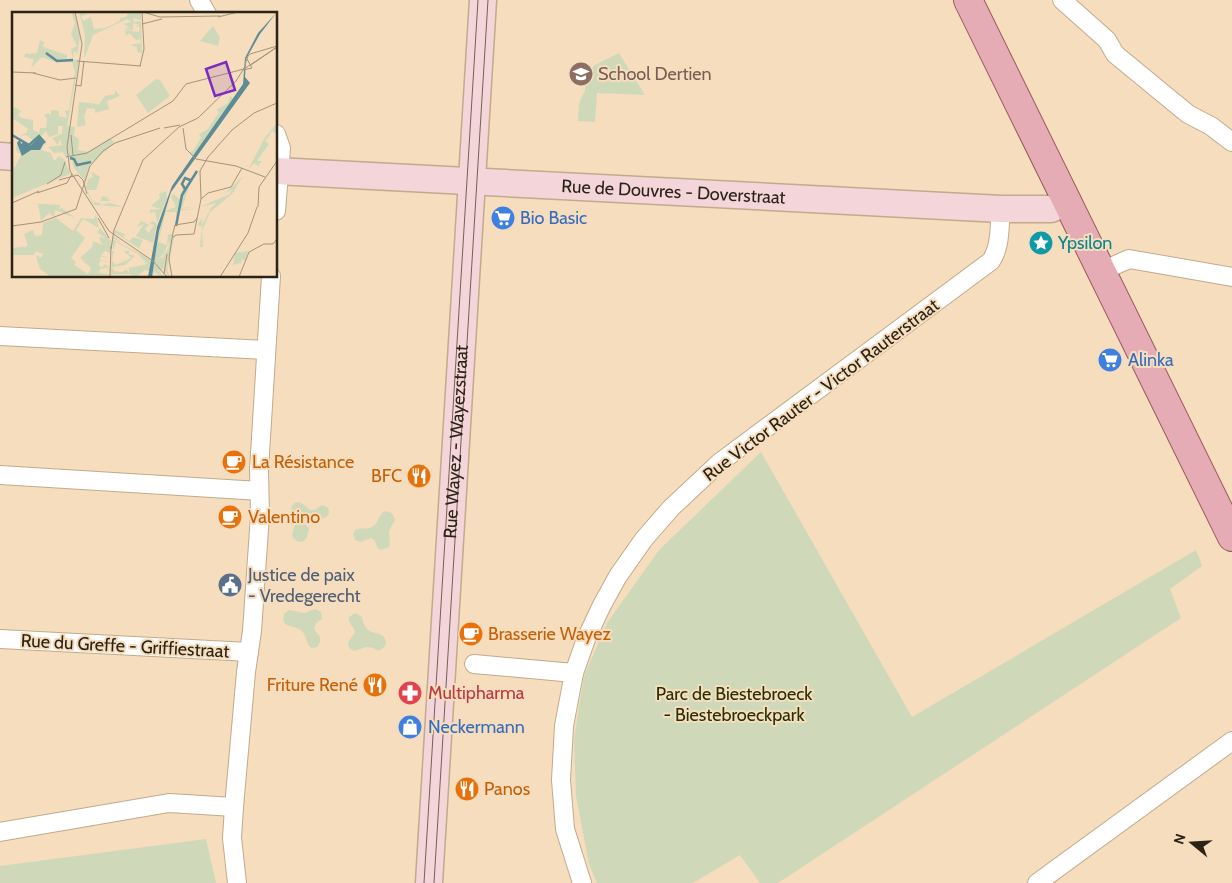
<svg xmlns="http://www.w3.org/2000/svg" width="1232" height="883" font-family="Cabin,sans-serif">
<rect width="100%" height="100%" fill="#f5ddbd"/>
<!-- green -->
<g fill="#cfd9ba">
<path d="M619,53L645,95L597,93L595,122L578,121L579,104L585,90L586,75L595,65Z"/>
<path d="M761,452L912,717L1196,550L1202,566L1170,589L1181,618L778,883H760L740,855L693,883H597L589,864L576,796L574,739L584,676L607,623L659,550Z"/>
<path d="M298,502L303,504L310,510H315L322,505L327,507L329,510C329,519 324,518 317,519L310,513L302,521L309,528L307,537L304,541C298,543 294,540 292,535L296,521L291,508L294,503Z"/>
<path d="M385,511L392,513L395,520L389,531L390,545L388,548L380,550L377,547L375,541L371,538L361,542L355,540L353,534L355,530C361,527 366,530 372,527C379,523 378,515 385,511Z"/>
<path d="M315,609L321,612L322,619L316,623L314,629L320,637V642L317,647L312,648C305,644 308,637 302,631C294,624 280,629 284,614L289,610L304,613Z"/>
<path d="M355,613L362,617C366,642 386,626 386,644C378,656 376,647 367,647C363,647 359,650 354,651L349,648L348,643L355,632C354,626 348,625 349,617Z"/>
<path d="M206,839L216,883H0V866Z"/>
</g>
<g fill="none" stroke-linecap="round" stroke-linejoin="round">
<defs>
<g id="street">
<path d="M199,0L207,14"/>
<path d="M1062,0L1107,40L1115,54L1188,114L1211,126L1232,142"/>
<path d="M276,134L281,148L276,211"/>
<path d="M1102,271L1129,259L1232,277"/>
<path d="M0,336L266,350"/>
<path d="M0,475L259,491"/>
<path d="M0,639L249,652"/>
<path d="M474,664L574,673"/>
<path d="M0,832L169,803L234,807"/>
<path d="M237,883L232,838L234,807L246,672L252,631L260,515L259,470L271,276"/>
<path d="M582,883L565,829L561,780L564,726L574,673L586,639L602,605L618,576L644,539L671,508L719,463L991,261C1001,246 999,227 1001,209"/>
<path d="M1037,883L1232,741"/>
</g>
<g id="secondary">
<path d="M0,156L14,157"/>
<path id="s1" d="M276,171L1001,209H1051L1068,202"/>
<path id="s2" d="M429,883L483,0"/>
</g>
<path id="primary" d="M968,0L1232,537"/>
</defs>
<!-- street casing -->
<use href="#street" stroke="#c1ab8c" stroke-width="20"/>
<!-- secondary casing -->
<use href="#secondary" stroke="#c1ab8c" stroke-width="29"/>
<!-- primary casing -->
<use href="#primary" stroke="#9a585e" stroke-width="30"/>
<!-- street -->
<use href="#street" stroke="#fff" stroke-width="18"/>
<!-- secondary -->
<use href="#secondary" stroke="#f3d5da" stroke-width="26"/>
<!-- primary -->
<use href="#primary" stroke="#e6acb6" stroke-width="28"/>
<!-- tram -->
<g stroke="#716350" stroke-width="1">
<path d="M424,883L478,0"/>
<path d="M434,883L488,0"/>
</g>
</g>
<!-- icons -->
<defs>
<symbol id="school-disc" viewBox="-11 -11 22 22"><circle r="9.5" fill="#8d6e63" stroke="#f5ddbd"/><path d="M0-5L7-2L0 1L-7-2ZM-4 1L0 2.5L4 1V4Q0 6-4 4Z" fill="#fff"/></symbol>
<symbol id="supermarket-disc" viewBox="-11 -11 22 22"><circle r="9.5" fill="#3f7fe0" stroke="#f5ddbd"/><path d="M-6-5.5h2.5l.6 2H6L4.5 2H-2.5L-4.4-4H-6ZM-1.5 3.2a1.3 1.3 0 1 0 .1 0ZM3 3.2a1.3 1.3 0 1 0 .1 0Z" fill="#fff"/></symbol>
<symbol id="sight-disc" viewBox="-11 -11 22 22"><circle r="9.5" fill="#0f9aa8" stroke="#f5ddbd"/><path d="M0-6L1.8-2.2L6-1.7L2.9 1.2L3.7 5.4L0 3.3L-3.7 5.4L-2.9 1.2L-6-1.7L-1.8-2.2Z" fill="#fff"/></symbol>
<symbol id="cafe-disc" viewBox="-11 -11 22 22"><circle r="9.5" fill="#e8710a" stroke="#f5ddbd"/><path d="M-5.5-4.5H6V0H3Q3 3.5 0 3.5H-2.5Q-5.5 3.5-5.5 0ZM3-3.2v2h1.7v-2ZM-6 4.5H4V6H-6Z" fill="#fff"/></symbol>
<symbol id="restaurant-disc" viewBox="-11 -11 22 22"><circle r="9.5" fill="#e8710a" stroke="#f5ddbd"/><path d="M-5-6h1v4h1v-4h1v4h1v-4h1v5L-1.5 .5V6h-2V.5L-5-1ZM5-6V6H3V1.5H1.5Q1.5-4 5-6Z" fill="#fff"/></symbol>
<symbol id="civic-disc" viewBox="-11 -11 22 22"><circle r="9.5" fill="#5c6f8a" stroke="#f5ddbd"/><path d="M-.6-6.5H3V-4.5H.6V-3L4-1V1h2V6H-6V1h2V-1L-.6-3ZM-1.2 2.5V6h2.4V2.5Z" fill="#fff"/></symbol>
<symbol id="pharmacy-disc" viewBox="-11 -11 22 22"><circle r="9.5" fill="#e0444e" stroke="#f5ddbd"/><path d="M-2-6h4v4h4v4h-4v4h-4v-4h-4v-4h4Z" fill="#fff"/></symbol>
<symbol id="shop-disc" viewBox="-11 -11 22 22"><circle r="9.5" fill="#3f7fe0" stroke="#f5ddbd"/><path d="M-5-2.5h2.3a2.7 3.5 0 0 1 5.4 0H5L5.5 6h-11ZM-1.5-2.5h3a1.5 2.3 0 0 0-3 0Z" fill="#fff"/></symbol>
</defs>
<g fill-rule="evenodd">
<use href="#school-disc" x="567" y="60" width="28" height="28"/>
<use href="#supermarket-disc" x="489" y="204" width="28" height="28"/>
<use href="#sight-disc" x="1027" y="229" width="28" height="28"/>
<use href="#supermarket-disc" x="1096" y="346" width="28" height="28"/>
<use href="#cafe-disc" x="220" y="448" width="28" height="28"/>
<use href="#restaurant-disc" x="405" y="462" width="28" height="28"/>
<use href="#cafe-disc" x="216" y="503" width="28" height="28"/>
<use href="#civic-disc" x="216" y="571" width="28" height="28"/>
<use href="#cafe-disc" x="457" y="620" width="28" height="28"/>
<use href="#restaurant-disc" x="361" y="671" width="28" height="28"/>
<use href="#pharmacy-disc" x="396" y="679" width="28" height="28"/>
<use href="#shop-disc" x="396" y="713" width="28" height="28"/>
<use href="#restaurant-disc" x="453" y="775" width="28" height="28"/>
</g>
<g text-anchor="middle" stroke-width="4" stroke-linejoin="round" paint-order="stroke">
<!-- education labels -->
<g font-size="18" fill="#785e54" stroke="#f5ddbd" text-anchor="start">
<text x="598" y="80">School Dertien</text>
</g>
<!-- street labels -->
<g font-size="18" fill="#2c2317" stroke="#f5ddbd">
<text dy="6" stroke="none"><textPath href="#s1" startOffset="398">Rue de Douvres - Doverstraat</textPath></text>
<text transform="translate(821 390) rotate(-37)" y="6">Rue Victor Rauter - Victor Rauterstraat</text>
<text dy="6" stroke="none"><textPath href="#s2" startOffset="442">Rue Wayez - Wayezstraat</textPath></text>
<text transform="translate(125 646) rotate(3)" y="6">Rue du Greffe - Griffiestraat</text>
</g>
<!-- shop labels -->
<g font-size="18" fill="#366cbe" stroke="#f5ddbd" text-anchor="start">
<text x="520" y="224">Bio Basic</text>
<text x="1128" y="366">Alinka</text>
<text x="428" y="733">Neckermann</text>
</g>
<!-- culture labels -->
<g font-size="18" fill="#0d838f" stroke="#f5ddbd" text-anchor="start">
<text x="1058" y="249">Ypsilon</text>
</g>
<!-- food labels -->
<g font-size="18" fill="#c56008" stroke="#f5ddbd" text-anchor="start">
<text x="252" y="468">La Résistance</text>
<text x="402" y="482" text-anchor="end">BFC</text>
<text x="248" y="523">Valentino</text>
<text x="488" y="640">Brasserie Wayez</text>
<text x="358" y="691" text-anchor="end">Friture René</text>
<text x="484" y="795">Panos</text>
</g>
<!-- service labels -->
<g font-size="18" fill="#4e5e75" stroke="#f5ddbd" text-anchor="start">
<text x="248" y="581">Justice de paix<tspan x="248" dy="21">- Vredegerecht</tspan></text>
</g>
<!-- health labels -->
<g font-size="18" fill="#be3a42" stroke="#f5ddbd" text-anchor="start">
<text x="428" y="699">Multipharma</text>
</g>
<!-- park labels -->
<g font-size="18" fill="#263004" stroke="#f5ddbd">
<text x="734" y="700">Parc de Biestebroeck<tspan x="734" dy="21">- Biestebroeckpark</tspan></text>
</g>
</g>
<!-- overview -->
<g transform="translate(12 12)">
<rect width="265" height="265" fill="#f5ddbd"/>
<path d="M59,0H62L68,24L65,44L64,39L61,41V47L67,49L55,114L63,115L62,124L67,127L66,138L76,140L72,142L98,126L103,131L78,152L73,169L62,156L59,145H53L51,140L42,141L36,135L50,133L48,127L46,133L40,126L50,122L51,114H46V122L37,125L34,119L29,124L34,129L29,138L39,141L42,149L47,144L53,148L58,162L0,186V154L3,155L9,143L4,138L5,131L9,126L17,133L22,129L14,123L7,124L14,121L16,117L2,107L0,111V97L3,95L9,99L6,103L10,106L21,108V118L27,121L28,116H34L35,106L32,104L36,101L39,103V98L47,99V104L55,106L53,99L57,98L63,60L60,50H44L30,45L19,56L22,47L12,45L13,42L25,41L28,28L32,30L31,35L55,43V48L45,49H61L59,37L65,34L59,22L63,11ZM67,0L77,2L69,4L71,9L79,5L82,17L93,16L108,9V6L114,5L116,1L129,0V8L121,6L122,10L129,9L130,41L125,40V35L118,33L129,31L128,27L124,28L117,21L114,24L113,18L127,20L128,15L123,14L128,13L121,11V18L111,17L118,16L111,12L120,10L115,7L81,23L72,47L73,22ZM201,14L208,25L206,34L188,29ZM144,67L148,68L158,84L136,101L124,83ZM103,78L108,84L95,89L97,97L83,101V97L75,96L72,105L74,113L65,115L67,90L87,92L93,84L103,82ZM218,84L221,86L219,92L181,144L177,140L181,139L189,126L187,122L196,117L207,100L204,98L216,91ZM265,111L264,122L260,119L257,123L260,126L257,124L253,129L257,132L245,149H250L244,157L246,154L242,151L236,158L252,127ZM79,160L82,161L88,165L84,178H75L81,190L88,191L90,184L95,185L99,188L91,185L99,189H89L88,193L99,191L111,195L82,193L77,184L74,175L76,167L81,165ZM231,164L220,182L198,200L190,219L191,235H188L190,216L191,215L185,213L190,206V213L199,196L204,191L188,195L218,182L220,178L214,181ZM171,174L176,178L170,196L186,194L156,199L186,196L167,199L165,210L164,200H154L146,230L155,233L156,222L163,223L155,256L157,265L152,258L158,228L151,243L145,247L151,245L157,235L151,257L147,258L151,265L142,260L140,265L147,219L153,199L164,195L159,184L161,182L168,187ZM154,179L155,186L145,211L143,200L138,201V198L149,197L139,194L148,186L147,182ZM15,191L49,193L46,197L50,196L63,206L43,198L42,205L37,201L29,209L26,192ZM84,202L87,216L71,207L64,218L73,226L59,246L64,250L62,253L76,262L79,256L68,246L80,235L81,229L90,233L87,225L93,226L85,220L88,216L99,229L98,241L93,239L89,243L98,247L89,244L88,248L98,250L88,249L87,254L91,255L92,252L98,255L88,257L87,261L97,262V258H95V256L98,258L97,262H99L100,239H118L116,242L123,244L113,253L100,255L102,259L110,260L114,258L112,254L117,261V256L135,252L126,242L104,230L101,238L100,229L103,218L113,222L111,225L117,229L121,225L131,228L127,236L139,244L103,221L102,224L109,230L102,227V228L131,243L140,249L138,261L136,265L138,259L133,258L124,265L117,262L39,265L28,257L25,248L24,243L29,246L31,242L24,239L22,243H0V236L16,234L12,222L21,218L23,224L30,223L31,211L44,206L61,219L69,206L82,207ZM102,239H112L119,246L104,253L100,249ZM129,209L137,213L133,217L137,221L142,213L138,212L140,209L145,212L141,231L124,224L132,212L125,215ZM236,239L233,249L230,247L229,251L221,253L223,241Z" fill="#cfd9ba" fill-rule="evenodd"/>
<path d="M265,0L248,22L234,47L233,65L238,71L159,180L147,219L140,265H136L145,215L160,174L231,72L233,46L246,21ZM27,125L32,131L28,138H19L10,144L5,131L8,127L9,132L12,130L18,134Z" fill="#5e8c96"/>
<path fill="none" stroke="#5e8c96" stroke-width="2.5" d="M34,41L45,49L61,48M0,123L17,133L27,124L33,131M58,146L62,147L65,153L79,150M173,177L170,172L173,166L178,168M164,214L170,183L185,159"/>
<path fill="none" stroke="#a5937b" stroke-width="1" d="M63,0L70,32L55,135L58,159L97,219L141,249L155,265M131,0L148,5L208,4M206,5L226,0M130,12L150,7M235,47L240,56L231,58V57L233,55L234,49L235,47L236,44L238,42L265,34M65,49L129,54M239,53L265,35M128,54L132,37L130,0M0,60L24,61M21,61L48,68L64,66M63,73L69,74L72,49M152,116L168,113M171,116L174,137L184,147L224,154L253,165M59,123L61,143M54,145L75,141L161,89L174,72L232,57L265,35M47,168L66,163L71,168L75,182M35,172L49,163L53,150M25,181L55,171L60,162M189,187L188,159L196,145L220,118L242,101L265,91M189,187L196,181L219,175L230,156M0,191L27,179M246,195L247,175L265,149M86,206L97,226M0,214L29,210L64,197L78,154L91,139L103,131L148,116M236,221L245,195M160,225L163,213L182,210L185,206M99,237L102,218L131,148L167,115L186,106L224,69L231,58M152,262L155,242M98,265L99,234M160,265L157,247L160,226L164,223L182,222L189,187M208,265L236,221M227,265L237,240L252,232H261L265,227"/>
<path fill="#7b2cbf" fill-opacity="0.15" stroke="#7b2cbf" stroke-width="2.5" d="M214,50L223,78L203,84L194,57Z"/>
<rect width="265" height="265" fill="none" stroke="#2c2317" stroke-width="2.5"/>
</g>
<!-- north arrow -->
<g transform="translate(1192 843) rotate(288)" stroke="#f5ddbd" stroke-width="4" paint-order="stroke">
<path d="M0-4L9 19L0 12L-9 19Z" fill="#2c2317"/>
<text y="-8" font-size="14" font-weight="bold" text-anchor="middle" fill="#2c2317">N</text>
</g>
</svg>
